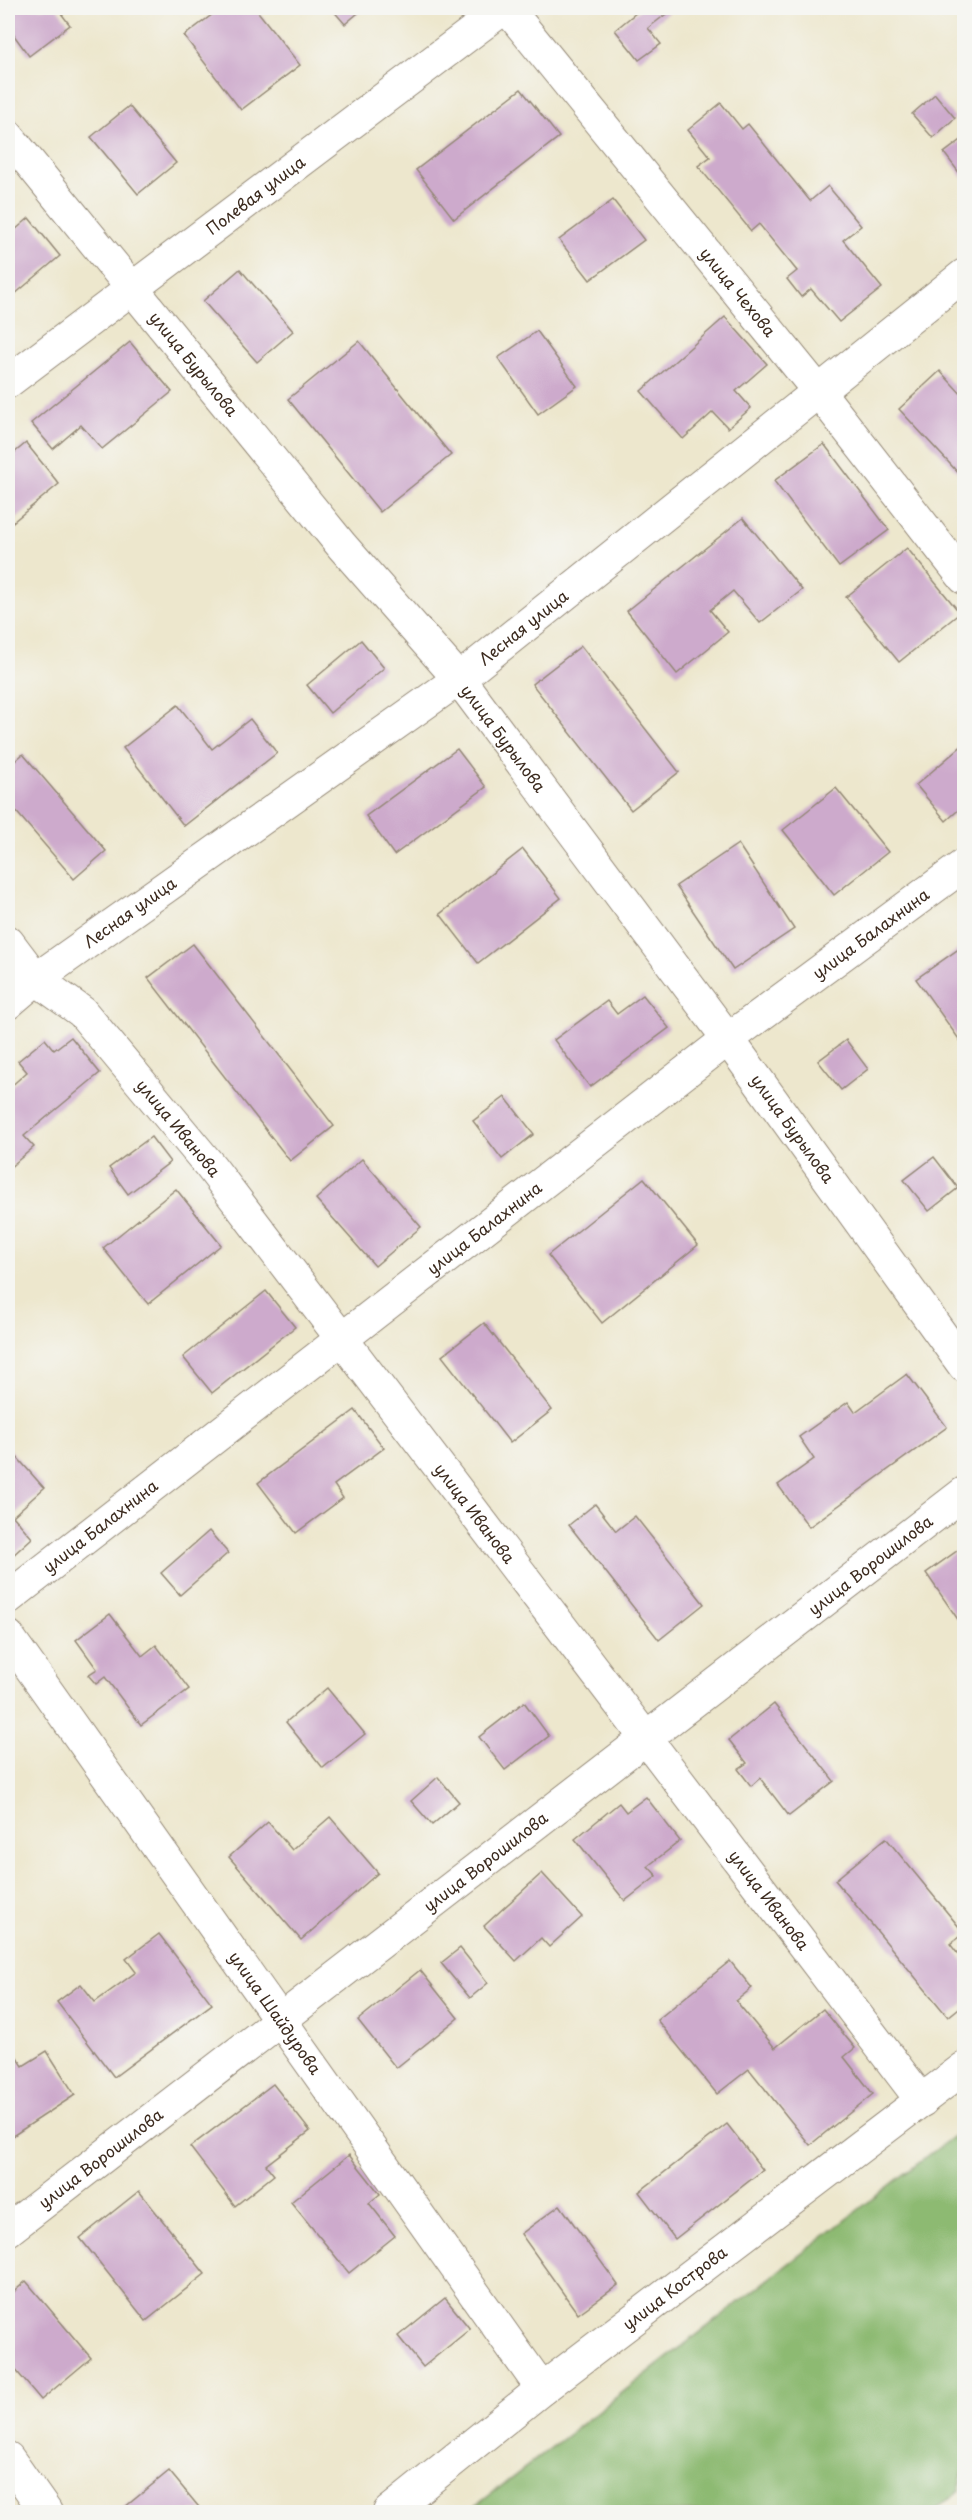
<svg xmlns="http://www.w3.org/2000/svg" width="972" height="2520" font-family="'Playpen Sans',sans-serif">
<rect width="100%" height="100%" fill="#f6f6f2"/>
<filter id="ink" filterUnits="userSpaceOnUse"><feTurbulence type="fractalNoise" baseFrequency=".0167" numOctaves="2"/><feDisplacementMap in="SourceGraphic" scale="12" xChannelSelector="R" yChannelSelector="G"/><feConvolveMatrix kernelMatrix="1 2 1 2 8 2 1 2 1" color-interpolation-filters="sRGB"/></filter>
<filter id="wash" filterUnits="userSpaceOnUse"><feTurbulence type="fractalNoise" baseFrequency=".008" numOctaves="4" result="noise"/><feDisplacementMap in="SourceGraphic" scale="24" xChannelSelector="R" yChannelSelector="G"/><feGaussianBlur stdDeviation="1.35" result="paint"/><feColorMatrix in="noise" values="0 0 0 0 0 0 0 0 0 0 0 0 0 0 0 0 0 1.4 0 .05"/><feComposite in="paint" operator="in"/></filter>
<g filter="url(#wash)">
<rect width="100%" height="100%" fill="#ede7cd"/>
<!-- forest -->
<path fill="#8dba72" stroke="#647248" stroke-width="1.5" d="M964,2128V2471L959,2490L935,2512H468Z"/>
<g id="blocks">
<!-- building -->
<g fill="#cdaacc">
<path d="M8,8H57L70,25L29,56L8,27Z"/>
<path d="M221,8H255L300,65L241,110L184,36Z"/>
<path d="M331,8H364L345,24Z"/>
<path d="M642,8H674L648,28L661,44L639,60L615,30Z"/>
<path d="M521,89L559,137L454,219L416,170Z"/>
<path d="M935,94L955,118L933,138L912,114Z"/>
<path d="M721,103L742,129L748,124L810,201L828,186L861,226L843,240L882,288L839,322L811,289L801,297L787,279L797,271L759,224L751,231L698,166L710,157L688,130Z"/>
<path d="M129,106L176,163L138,194L91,137Z"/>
<path d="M964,138V179L944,153Z"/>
<path d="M613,200L644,240L590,280L559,240Z"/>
<path d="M29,218L60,256L8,300V236Z"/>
<path d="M240,269L293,331L257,362L203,301Z"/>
<path d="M725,317L767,364L736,391L751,408L728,428L713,412L683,439L641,391Z"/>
<path d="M537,331L577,386L538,414L498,358Z"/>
<path d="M359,341L451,455L380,512L288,399Z"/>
<path d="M130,342L172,392L102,449L81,425L53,449L31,423Z"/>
<path d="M940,371L964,397V479L899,409Z"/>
<path d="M26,443L59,484L8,526V458Z"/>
<path d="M824,444L889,530L839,567L774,481Z"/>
<path d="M743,518L802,590L760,623L733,591L710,610L728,632L677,674L627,611Z"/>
<path d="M907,548L960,613L899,662L846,597Z"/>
<path d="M361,640L384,668L330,713L307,685Z"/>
<path d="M581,646L679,772L631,810L532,684Z"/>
<path d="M178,705L212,749L250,719L277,753L184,826L123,748Z"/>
<path d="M964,744V805L946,821L916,785Z"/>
<path d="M457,749L486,787L394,855L366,816Z"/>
<path d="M23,754L106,851L74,879L8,802V767Z"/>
<path d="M836,788L888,852L834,895L783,830Z"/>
<path d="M738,844L794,929L733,970L676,886Z"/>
<path d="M523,849L561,898L478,963L440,914Z"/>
<path d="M193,944L334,1126L290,1161L148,978Z"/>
<path d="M963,946L964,1040L961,1042L916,979Z"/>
<path d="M643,995L669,1028L590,1087L554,1040L607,1001L617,1014Z"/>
<path d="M71,1037L100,1073L24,1136L34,1147L8,1169V1089L27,1072L18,1061L45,1039L54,1050Z"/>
<path d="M846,1040L868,1069L841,1090L818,1061Z"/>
<path d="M505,1097L534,1134L502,1159L473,1121Z"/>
<path d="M151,1137L170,1162L128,1194L109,1168Z"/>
<path d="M934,1157L958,1188L929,1211L904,1180Z"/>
<path d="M362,1159L421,1227L375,1266L316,1199Z"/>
<path d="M644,1178L698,1245L602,1323L548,1255Z"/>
<path d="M176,1189L221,1245L148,1304L103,1248Z"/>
<path d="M266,1291L295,1327L212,1393L183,1357Z"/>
<path d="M484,1323L552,1410L510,1443L442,1356Z"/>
<path d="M907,1374L947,1427L809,1527L778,1485L814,1459L799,1437L848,1402L855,1412Z"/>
<path d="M355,1410L384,1448L334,1485L343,1498L296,1533L258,1483Z"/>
<path d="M8,1447L44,1488L13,1516L32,1538L11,1557L8,1554Z"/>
<path d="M595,1504L616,1531L635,1516L704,1604L659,1640L569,1525Z"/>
<path d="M209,1531L228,1553L180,1595L161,1573Z"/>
<path d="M964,1546V1618L959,1621L926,1573Z"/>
<path d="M110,1614L142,1656L156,1645L189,1689L141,1725L105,1677L96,1684L88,1675L97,1669L76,1640Z"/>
<path d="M327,1688L365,1734L323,1768L286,1722Z"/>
<path d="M524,1702L549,1736L505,1770L479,1737Z"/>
<path d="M774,1704L834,1781L789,1816L760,1778L751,1786L738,1769L747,1763L729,1740Z"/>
<path d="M438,1777L459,1802L432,1825L411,1801Z"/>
<path d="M646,1797L680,1841L648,1866L657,1876L625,1901L575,1839L619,1803L626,1812Z"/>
<path d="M330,1817L378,1873L301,1940L229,1857L268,1822L292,1850Z"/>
<path d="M886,1838L964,1933L950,1944L964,1962V2004L948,2017L835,1880Z"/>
<path d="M542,1873L582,1917L549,1947L541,1938L516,1961L484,1926Z"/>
<path d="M159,1934L212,2004L114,2077L57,2002L81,1984L95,2002L136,1972L126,1959Z"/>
<path d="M460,1948L488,1983L470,1998L441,1963Z"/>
<path d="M730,1961L752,1988L736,2001L775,2048L823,2009L855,2048L844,2057L873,2094L810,2145L749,2069L717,2094L657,2020Z"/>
<path d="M420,1970L458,2018L396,2068L358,2020Z"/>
<path d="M47,2051L75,2095L8,2139V2059L15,2054L23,2066Z"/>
<path d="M273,2084L310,2131L266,2165L274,2175L235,2206L190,2147Z"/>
<path d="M727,2124L763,2170L675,2239L639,2192Z"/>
<path d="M349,2155L380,2194L369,2203L395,2236L349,2273L291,2202Z"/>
<path d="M139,2191L205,2274L146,2321L80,2238Z"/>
<path d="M560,2205L618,2285L578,2314L521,2234Z"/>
<path d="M26,2281L91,2358L41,2400L8,2361V2297Z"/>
<path d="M445,2298L470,2329L423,2367L398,2336Z"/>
<path d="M169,2471L203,2512H119Z"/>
</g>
</g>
</g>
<g filter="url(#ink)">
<use href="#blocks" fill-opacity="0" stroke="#948876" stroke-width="1.5"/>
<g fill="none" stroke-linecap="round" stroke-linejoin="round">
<defs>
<g id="minor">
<path id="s1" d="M507,8L819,392L964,578"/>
<path id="s2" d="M8,136L342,546L459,679L728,1039L964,1366"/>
<path id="s3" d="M8,382L504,8"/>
<path id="s4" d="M8,942L36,979L82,1012L211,1167L922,2101"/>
<path id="s5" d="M8,1003L36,979L459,679L964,275"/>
<path id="s6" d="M8,1598L728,1039L964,865"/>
<path id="s7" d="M8,1636L542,2389"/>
<path id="s8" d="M8,2230L964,1493"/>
<path d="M8,2458L46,2512"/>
<path id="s9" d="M389,2512L542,2389L964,2068"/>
</g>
</defs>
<!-- minor casing -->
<use href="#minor" stroke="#948876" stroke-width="34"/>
<!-- minor -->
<use href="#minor" stroke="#fff" stroke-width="32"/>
</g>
</g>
<g text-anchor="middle" stroke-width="4.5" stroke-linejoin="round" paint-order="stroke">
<!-- street labels -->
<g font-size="16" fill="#3b2a1e" stroke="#f6f6f2">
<text dy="6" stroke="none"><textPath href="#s3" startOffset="310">Полевая улица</textPath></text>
<text dy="6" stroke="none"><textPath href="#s1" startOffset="366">улица Чехова</textPath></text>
<text dy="6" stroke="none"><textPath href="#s2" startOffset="294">улица Бурылова</textPath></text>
<text dy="6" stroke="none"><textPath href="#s5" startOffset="638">Лесная улица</textPath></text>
<text dy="6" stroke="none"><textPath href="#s2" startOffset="780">улица Бурылова</textPath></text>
<text dy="6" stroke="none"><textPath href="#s5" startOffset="152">Лесная улица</textPath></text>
<text dy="6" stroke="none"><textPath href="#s6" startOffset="1089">улица Балахнина</textPath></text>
<text dy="6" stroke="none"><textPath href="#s4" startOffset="254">улица Иванова</textPath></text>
<text dy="6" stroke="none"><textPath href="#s2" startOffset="1266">улица Бурылова</textPath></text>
<text dy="6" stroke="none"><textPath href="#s6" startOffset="603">улица Балахнина</textPath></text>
<text dy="6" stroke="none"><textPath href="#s4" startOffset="740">улица Иванова</textPath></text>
<text dy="6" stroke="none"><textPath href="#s6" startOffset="117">улица Балахнина</textPath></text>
<text dy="6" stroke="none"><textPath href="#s8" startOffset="1089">улица Ворошилова</textPath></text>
<text dy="6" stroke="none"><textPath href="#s8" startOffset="603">улица Ворошилова</textPath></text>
<text dy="6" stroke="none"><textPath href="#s4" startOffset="1226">улица Иванова</textPath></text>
<text dy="6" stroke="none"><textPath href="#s7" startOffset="462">улица Шайдурова</textPath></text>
<text dy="6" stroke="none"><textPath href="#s8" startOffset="117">улица Ворошилова</textPath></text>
<text dy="6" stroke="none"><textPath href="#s9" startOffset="363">улица Кострова</textPath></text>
</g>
</g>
<!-- margin -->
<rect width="972" height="2520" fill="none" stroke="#f6f6f2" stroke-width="30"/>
</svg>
